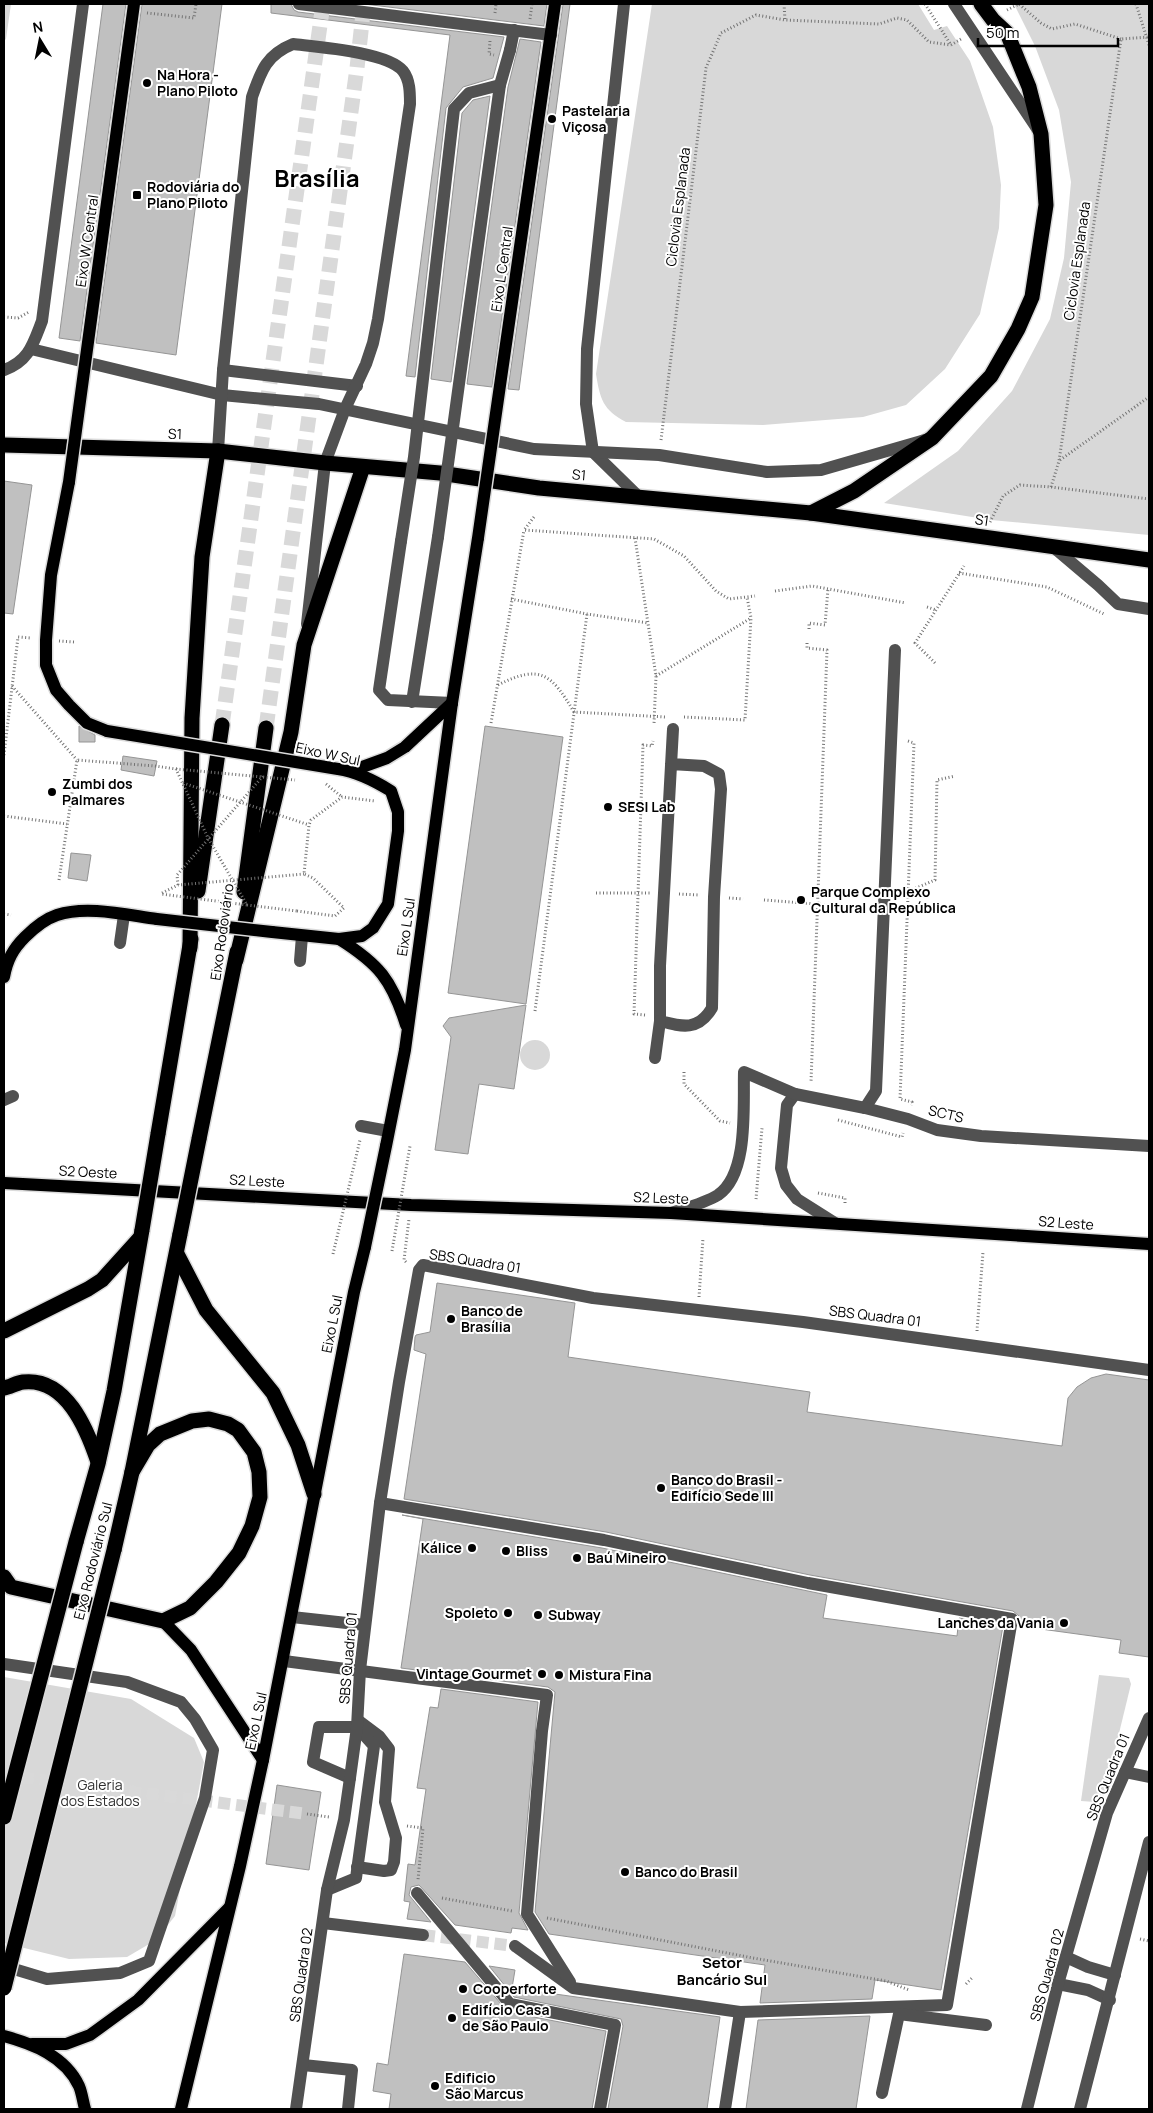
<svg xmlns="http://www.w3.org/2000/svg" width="1153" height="2113" font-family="Manrope,sans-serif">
<rect width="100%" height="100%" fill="#fff"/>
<!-- green -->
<g fill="#d8d8d8">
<path d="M4,4H11L6,39L4,41Z"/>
<path d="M652,4H918L934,30L947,26L970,61L993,127L1001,185L999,228L980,314L945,369L906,405L863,417L763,425L626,422C603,410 600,399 596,374Z"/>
<path d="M1014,4H1149V535L991,520L884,503L958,451L1012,391L1050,319L1064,258L1071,182L1059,110L1035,46Z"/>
<circle cx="535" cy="1055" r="15"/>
<path d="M1099,1675L1129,1678L1131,1684L1103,1799L1095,1802L1081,1801Z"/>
<path d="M4,1677L131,1699L194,1738L204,1762L175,1916L156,1940L127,1957L69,1959L4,1943Z"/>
</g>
<!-- building -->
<g fill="#c0c0c0" stroke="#959595">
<path d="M103,4H126L80,341L59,338Z"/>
<path d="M142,4H222L176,355L96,343Z"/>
<path d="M271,4H291L294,10L298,12L504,37L493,78L463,87L446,108L415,377L406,376L450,35L271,13Z"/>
<path d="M364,4H547L544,26Z"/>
<path d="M563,4H570L519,390L508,389Z"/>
<path d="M520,39L541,42L492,387L467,384L508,87Z"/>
<path d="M490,96L451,382L431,379L462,113L473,100Z"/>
<path d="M4,481L32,485L13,614L4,613Z"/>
<path d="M79,726L95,735V742H79Z"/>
<path d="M485,726L563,737L526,1004L448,993Z"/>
<path d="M123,756L157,761L154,776L121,770Z"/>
<path d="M71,853L91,855L87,881L68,878Z"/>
<path d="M526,1005L514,1089L479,1084L468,1154L435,1150L451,1037L443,1026L449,1018Z"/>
<path d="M437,1283L575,1303L568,1357L810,1392L807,1412L1062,1446L1068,1398L1077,1387L1091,1378L1106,1374L1149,1380V1657L1119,1653L1121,1640L1019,1626V1616L1013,1611L810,1575L606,1532L404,1499L426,1354L414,1350L415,1337L416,1335L430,1332Z"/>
<path d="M402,1515L602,1548L827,1595L823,1618L957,1636L959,1618L1003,1626L941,1990L875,1980L872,1999L760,2003L765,1965L549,1934L535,1912L555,1692L548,1687L401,1668L423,1519Z"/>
<path d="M441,1689L538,1702L519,1913L528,1930L512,1928L511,1933L455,1925L419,1885L411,1887L409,1895L431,1922L407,1919L410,1902L404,1901L408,1864L415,1865L426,1789L417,1788L421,1763L430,1707L438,1708Z"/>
<path d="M277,1785L321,1792L309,1870L266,1864Z"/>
<path d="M404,1954L465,1962L508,2012L606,2031L592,2109H389L391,2094L373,2091L377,2063L388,2065Z"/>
<path d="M489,1966L515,1970L512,1988L720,2017L707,2109H608L623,2026L621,2019L514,1997Z"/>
<path d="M870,2016L856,2109H746L758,2020Z"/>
</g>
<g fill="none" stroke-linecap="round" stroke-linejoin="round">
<!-- minor-tunnel -->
<g stroke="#d9d9d9" stroke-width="12" stroke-dasharray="12 6" stroke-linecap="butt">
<path d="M4,1775L307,1814"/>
<path d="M423,1935L515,1946"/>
</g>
<!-- highway-tunnel -->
<g stroke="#d9d9d9" stroke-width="15" stroke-dasharray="15 8" stroke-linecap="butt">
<path d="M222,725L323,4"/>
<path d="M266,728L357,68L364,4"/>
</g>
<defs>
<g id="major">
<path d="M69,482L51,575L46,640V665L56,690L69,705L87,723L107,731"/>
<path d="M351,771L387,758L405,747L452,703"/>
<path d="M272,932L339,939L362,936L373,928L388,904L398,831V812L391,791C375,781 358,772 338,769"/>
<path d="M339,939C379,964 392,980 406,1025"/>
<path d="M4,977C7,960 13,949 25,937C34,928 45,919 57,915C87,905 127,915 157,919"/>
<path d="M386,1146L405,1050L452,703L478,538"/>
<path d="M4,1183L411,1205L671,1213L1149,1244"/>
<path d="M163,1621L191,1650L263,1760"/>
<path d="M4,2036C33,2044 65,2056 79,2086C82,2093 83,2102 85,2109"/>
<path d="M32,2044H66L90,2035L138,2000L229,1908"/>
<path d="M181,2109L240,1866L263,1760L354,1292L365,1247"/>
</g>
<g id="highway">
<path d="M4,445L218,451L325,463L440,473L539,488L811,513L1149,560"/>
<path d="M811,513L854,491L932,438L991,376L1018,329L1032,297L1046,205L1041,134L1029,87L1007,33L993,20L981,4"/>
<path d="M198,891L222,725"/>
<path d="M244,892L266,728"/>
<path d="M190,948L192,718L202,557L218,451"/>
<path d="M236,960L291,732L304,645L363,467"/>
<path d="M158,1134L191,939"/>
<path d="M199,1139L237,952"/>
<path d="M177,1254L206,1310L273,1393L298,1445L314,1494"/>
<path d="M4,1331L88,1289L102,1280L139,1239"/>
<path d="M4,1388C10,1387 16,1383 23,1382C66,1377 87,1429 98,1462"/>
<path d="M76,1542L98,1464L114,1391L142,1230"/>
<path d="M114,1550L132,1472L180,1234"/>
<path d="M4,1577L11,1587L163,1621L190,1608L216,1582L239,1553L252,1526L260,1497L259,1472L254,1452L238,1430L228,1424L209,1419L192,1421L160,1434L148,1445L132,1472"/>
</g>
</defs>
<!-- major casing -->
<use href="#major" stroke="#dbdbdb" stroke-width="15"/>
<!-- highway casing -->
<use href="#highway" stroke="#dbdbdb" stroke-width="18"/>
<!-- path -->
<g stroke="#737373" stroke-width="3" stroke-dasharray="1 2.5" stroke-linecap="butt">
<path d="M784,4L785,20"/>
<path d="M925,4L951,45"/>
<path d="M1136,4L1149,45"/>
<path d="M1007,10L1019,4L1041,23L1052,29L1075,24L1121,39"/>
<path d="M147,13L194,18L196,4"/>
<path d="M495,13L496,4"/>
<path d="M530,19L532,4"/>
<path d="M490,41L489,54L494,55"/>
<path d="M951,45L961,39"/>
<path d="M4,317L18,318L29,312"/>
<path d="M661,440L706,68L721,33L756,15L785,20L879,24L897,18L907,20L929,42L951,45"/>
<path d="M1060,460L1149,397"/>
<path d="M1051,487L1059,461L1121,39L1149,37"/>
<path d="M534,517L524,530L654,539L684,556L716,591L729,599L755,596"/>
<path d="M990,522L1003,496L1020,485L1051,487L1149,499"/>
<path d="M635,538L656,676L654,724"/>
<path d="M959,573L1047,587L1104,614"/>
<path d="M775,591L812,586L906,603"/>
<path d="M511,599L587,614L648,623"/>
<path d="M927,607L936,610"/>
<path d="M809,629V623L825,625L828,589"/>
<path d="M59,641L75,642"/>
<path d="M807,643V648L827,650L811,1082"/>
<path d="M935,663L915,643L964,566"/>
<path d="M656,676L751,618"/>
<path d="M498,685C541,663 552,675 574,712L665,717"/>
<path d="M12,686L77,760"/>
<path d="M684,717L745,720L751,618L747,597"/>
<path d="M491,723L524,530"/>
<path d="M908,741L914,743L900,1099L912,1102L911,1105"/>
<path d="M4,755L18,637L31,638"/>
<path d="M326,784L342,797"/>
<path d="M4,816L67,824"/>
<path d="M59,880L77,760L155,766"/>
<path d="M909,891L935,880L937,780L955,776"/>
<path d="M596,893H651"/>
<path d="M679,894L700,895"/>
<path d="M729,898L743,899"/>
<path d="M764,900L869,908"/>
<path d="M899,909L949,911"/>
<path d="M297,911L335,916L344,908L313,878L304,874L309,825L311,820L342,797L375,801"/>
<path d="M4,914L11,915"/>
<path d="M535,1011L587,614"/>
<path d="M645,1015L634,1014L643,745L652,746L653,741"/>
<path d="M684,1072V1084L720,1121L730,1123"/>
<path d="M838,1120L902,1137L903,1133"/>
<path d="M818,1193L845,1198V1204"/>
<path d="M756,1199L762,1128"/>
<path d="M406,1262L404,1260L409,1219"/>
<path d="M699,1297L703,1238"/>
<path d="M977,1331L983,1252"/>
<path d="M307,1814L329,1817"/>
<path d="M407,1826L423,1828L418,1880"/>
<path d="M442,1898L512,1911"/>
<path d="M547,1918L753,1958L886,1981L909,1990"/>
<path d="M1140,1939L1149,1941"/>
<path d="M966,1984L973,1977"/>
</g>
<!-- minor -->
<g stroke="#515151" stroke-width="12">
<path d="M624,4L587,349L586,404L593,452L639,497"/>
<path d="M954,4L1038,130"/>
<path d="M510,50L514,30"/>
<path d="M31,349L222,395L319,404L534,449L659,455L767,472L821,470L925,440"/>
<path d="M4,370C29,361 33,344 42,321L83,4"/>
<path d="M223,370L357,386"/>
<path d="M218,451L223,370L252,97C261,71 266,55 293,44C318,47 388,52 403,71C410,80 410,93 410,104L378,319L373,343L366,364L345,409L325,463L307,624"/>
<path d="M401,541L379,690L388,700L452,703"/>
<path d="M1052,546L1098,585L1118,604L1149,609"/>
<path d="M412,702L438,537"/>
<path d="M671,764L704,766L719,774L721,789L714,897L712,1008C698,1031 683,1027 660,1021V966L673,729"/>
<path d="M120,943L124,915"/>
<path d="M300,961L302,936"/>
<path d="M655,1058L660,1021"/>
<path d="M795,1094L787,1105L781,1168L786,1185L797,1199L835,1223"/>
<path d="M4,1100L13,1096"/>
<path d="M865,1108L876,1091L895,650"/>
<path d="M361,1126L388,1131"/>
<path d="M671,1213C686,1208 705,1203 718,1195C749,1174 743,1106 744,1072L795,1094L865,1108L908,1119L937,1130L981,1136L1149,1146"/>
<path d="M380,1503L604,1540L808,1583L1012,1619L947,2005L740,2012L573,1988L515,1946"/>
<path d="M292,1617L365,1625"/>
<path d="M284,1661L547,1695L542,1731L527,1914L570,1982"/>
<path d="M4,1664L127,1682L181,1702L195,1719L213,1750L205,1798L149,1961L120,1973L47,1979L4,1966"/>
<path d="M1125,1772L1149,1777"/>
<path d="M357,1867L384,1871L391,1870L394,1862L396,1838L385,1802L389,1749L379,1736L359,1721"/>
<path d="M327,1890L356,1878L374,1746L357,1727H319L313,1762L350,1778"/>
<path d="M417,1893L510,2004L615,2025L600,2109"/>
<path d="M323,1923L423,1935"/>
<path d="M1066,1957L1088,1967L1115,1975"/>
<path d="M1058,1984L1088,1990L1110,2000"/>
<path d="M303,2065L352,2070L348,2109"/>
<path d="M882,2093L899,2014L986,2025"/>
<path d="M296,2109L327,1890L344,1820L350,1778L357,1727L360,1670L380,1503L399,1382L419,1270L423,1265L593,1298L803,1322L1149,1370"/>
<path d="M725,2109L740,2012"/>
<path d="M1027,2109L1058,1984L1107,1813L1149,1718"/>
<path d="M1080,2109L1149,1842"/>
</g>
<!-- major -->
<use href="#major" stroke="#000" stroke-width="12"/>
<!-- highway -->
<use href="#highway" stroke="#000" stroke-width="15"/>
<defs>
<g id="major-bridge">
<path d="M69,482L134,4"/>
<path d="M478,538L555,4"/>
<path d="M107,731L338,769"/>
<path d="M157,919L272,932"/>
<path d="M365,1247L386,1146"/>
</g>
<g id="highway-bridge">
<path d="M142,1230L158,1134"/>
<path d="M180,1234L199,1139"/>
<path d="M4,1817L76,1542"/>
<path d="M4,1988L114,1550"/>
</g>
</defs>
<!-- major-bridge casing -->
<use href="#major-bridge" stroke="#dbdbdb" stroke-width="15" stroke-linecap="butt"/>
<!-- highway-bridge casing -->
<use href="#highway-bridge" stroke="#dbdbdb" stroke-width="18" stroke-linecap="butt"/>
<!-- path-bridge -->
<g stroke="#737373" stroke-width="3" stroke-dasharray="1 2.5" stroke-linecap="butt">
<path d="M155,766L176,769L208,838L247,905L161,894"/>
<path d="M176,769L295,780"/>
<path d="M183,783L309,825"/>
<path d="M178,885L177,875L263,776"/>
<path d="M162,893L178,885L304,874"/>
<path d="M247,905L297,911"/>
<path d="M392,1251L410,1146"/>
<path d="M333,1254L360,1140"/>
</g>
<!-- minor-bridge -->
<g stroke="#515151" stroke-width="12">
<path d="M299,4L551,35"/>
<path d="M438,537L500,85L510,50"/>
<path d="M401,541L414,457L454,109L469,93L500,85"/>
</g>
<!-- major-bridge -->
<use href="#major-bridge" stroke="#000" stroke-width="12"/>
<!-- highway-bridge -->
<use href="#highway-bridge" stroke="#000" stroke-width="15"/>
</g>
<!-- markers -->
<g fill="#000" stroke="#fff" stroke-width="2">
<circle cx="147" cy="83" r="5"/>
<circle cx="552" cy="119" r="5"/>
<rect x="132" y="190" width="10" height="10" rx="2.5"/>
<circle cx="52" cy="792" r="5"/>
<circle cx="608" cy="807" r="5"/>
<circle cx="801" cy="900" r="5"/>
<circle cx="451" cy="1319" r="5"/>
<circle cx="661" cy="1488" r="5"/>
<circle cx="472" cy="1548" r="5"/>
<circle cx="506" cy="1551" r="5"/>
<circle cx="577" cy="1558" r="5"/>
<circle cx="508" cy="1613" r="5"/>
<circle cx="538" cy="1615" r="5"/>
<circle cx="1064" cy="1623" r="5"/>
<circle cx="542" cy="1674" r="5"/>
<circle cx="559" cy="1675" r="5"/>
<circle cx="625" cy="1872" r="5"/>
<circle cx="463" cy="1989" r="5"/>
<circle cx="452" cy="2018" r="5"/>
<circle cx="435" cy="2086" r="5"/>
</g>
<g text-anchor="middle" stroke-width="4" stroke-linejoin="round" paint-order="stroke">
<!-- poi labels -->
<g font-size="14" font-weight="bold" fill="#000" stroke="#fff" text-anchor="start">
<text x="157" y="80">Na Hora -<tspan x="157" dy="16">Plano Piloto</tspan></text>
<text x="562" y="116">Pastelaria<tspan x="562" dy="16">Viçosa</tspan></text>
<text x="147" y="192">Rodoviária do<tspan x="147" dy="16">Plano Piloto</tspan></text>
<text x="62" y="789">Zumbi dos<tspan x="62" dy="16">Palmares</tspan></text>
<text x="618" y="812">SESI Lab</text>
<text x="811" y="897">Parque Complexo<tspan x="811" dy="16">Cultural da República</tspan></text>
<text x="461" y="1316">Banco de<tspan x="461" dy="16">Brasília</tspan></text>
<text x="671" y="1485">Banco do Brasil -<tspan x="671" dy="16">Edifício Sede III</tspan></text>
<text x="462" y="1553" text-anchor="end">Kálice</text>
<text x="516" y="1556">Bliss</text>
<text x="587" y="1563">Baú Mineiro</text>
<text x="498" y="1618" text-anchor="end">Spoleto</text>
<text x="548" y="1620">Subway</text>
<text x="1054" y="1628" text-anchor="end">Lanches da Vania</text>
<text x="532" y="1679" text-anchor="end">Vintage Gourmet</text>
<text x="569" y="1680">Mistura Fina</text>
<text x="635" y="1877">Banco do Brasil</text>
<text x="473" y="1994">Cooperforte</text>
<text x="462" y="2015">Edifício Casa<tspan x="462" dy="16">de São Paulo</tspan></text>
<text x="445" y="2083">Edificio<tspan x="445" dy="16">São Marcus</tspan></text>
</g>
<!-- street labels -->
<g font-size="14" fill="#000" stroke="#fff">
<text transform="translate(678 207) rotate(-83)" y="5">Ciclovia Esplanada</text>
<text transform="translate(87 241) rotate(-82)" y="5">Eixo W Central</text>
<text transform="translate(1077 261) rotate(-82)" y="5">Ciclovia Esplanada</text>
<text transform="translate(502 269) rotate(-82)" y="5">Eixo L Central</text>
<text transform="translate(175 434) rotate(2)" y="5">S1</text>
<text transform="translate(579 475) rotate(5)" y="5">S1</text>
<text transform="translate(982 520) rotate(8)" y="5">S1</text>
<text transform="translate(328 754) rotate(12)" y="5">Eixo W Sul</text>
<text transform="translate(406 927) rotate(-82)" y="5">Eixo L Sul</text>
<text transform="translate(222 932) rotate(-82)" y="5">Eixo Rodoviário</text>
<text transform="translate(946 1114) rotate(13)" y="5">SCTS</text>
<text transform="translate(88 1172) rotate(3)" y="5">S2 Oeste</text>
<text transform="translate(257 1181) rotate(3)" y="5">S2 Leste</text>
<text transform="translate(661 1198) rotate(2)" y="5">S2 Leste</text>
<text transform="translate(1066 1223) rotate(4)" y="5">S2 Leste</text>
<text transform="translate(475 1261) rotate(9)" y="5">SBS Quadra 01</text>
<text transform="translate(875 1316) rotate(7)" y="5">SBS Quadra 01</text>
<text transform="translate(332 1324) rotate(-79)" y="5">Eixo L Sul</text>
<text transform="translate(93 1561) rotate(-76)" y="5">Eixo Rodoviário Sul</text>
<text transform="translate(348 1658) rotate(-85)" y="5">SBS Quadra 01</text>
<text transform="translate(256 1721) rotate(-78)" y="5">Eixo L Sul</text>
<text transform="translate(1108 1777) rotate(-68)" y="5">SBS Quadra 01</text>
<text transform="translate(301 1975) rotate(-82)" y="5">SBS Quadra 02</text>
<text transform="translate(1047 1975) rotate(-75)" y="5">SBS Quadra 02</text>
</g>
<!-- park labels -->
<g font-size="14" fill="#2f2f2f" stroke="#fff">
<text x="100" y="1790">Galeria<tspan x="100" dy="16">dos Estados</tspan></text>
</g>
<!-- neighbourhood labels -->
<g font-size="15" font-weight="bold" fill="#000" stroke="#fff">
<text x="722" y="1968">Setor<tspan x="722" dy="17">Bancário Sul</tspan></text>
</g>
<!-- town labels -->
<g font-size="24" font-weight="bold" fill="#000" stroke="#fff">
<text x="317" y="187">Brasília</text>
</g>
</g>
<!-- border -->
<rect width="1153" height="2113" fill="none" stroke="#000000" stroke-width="10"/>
<!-- north arrow -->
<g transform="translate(40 40) rotate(350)" stroke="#ffffff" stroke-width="4" paint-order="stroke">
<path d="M0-4L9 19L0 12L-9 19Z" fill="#000000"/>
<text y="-8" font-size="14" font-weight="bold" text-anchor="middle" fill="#000000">N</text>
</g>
<!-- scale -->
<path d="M978 38v8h140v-8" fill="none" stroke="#000000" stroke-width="2.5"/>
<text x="986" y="38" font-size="15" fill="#000000" stroke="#ffffff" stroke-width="4" paint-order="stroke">50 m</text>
</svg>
